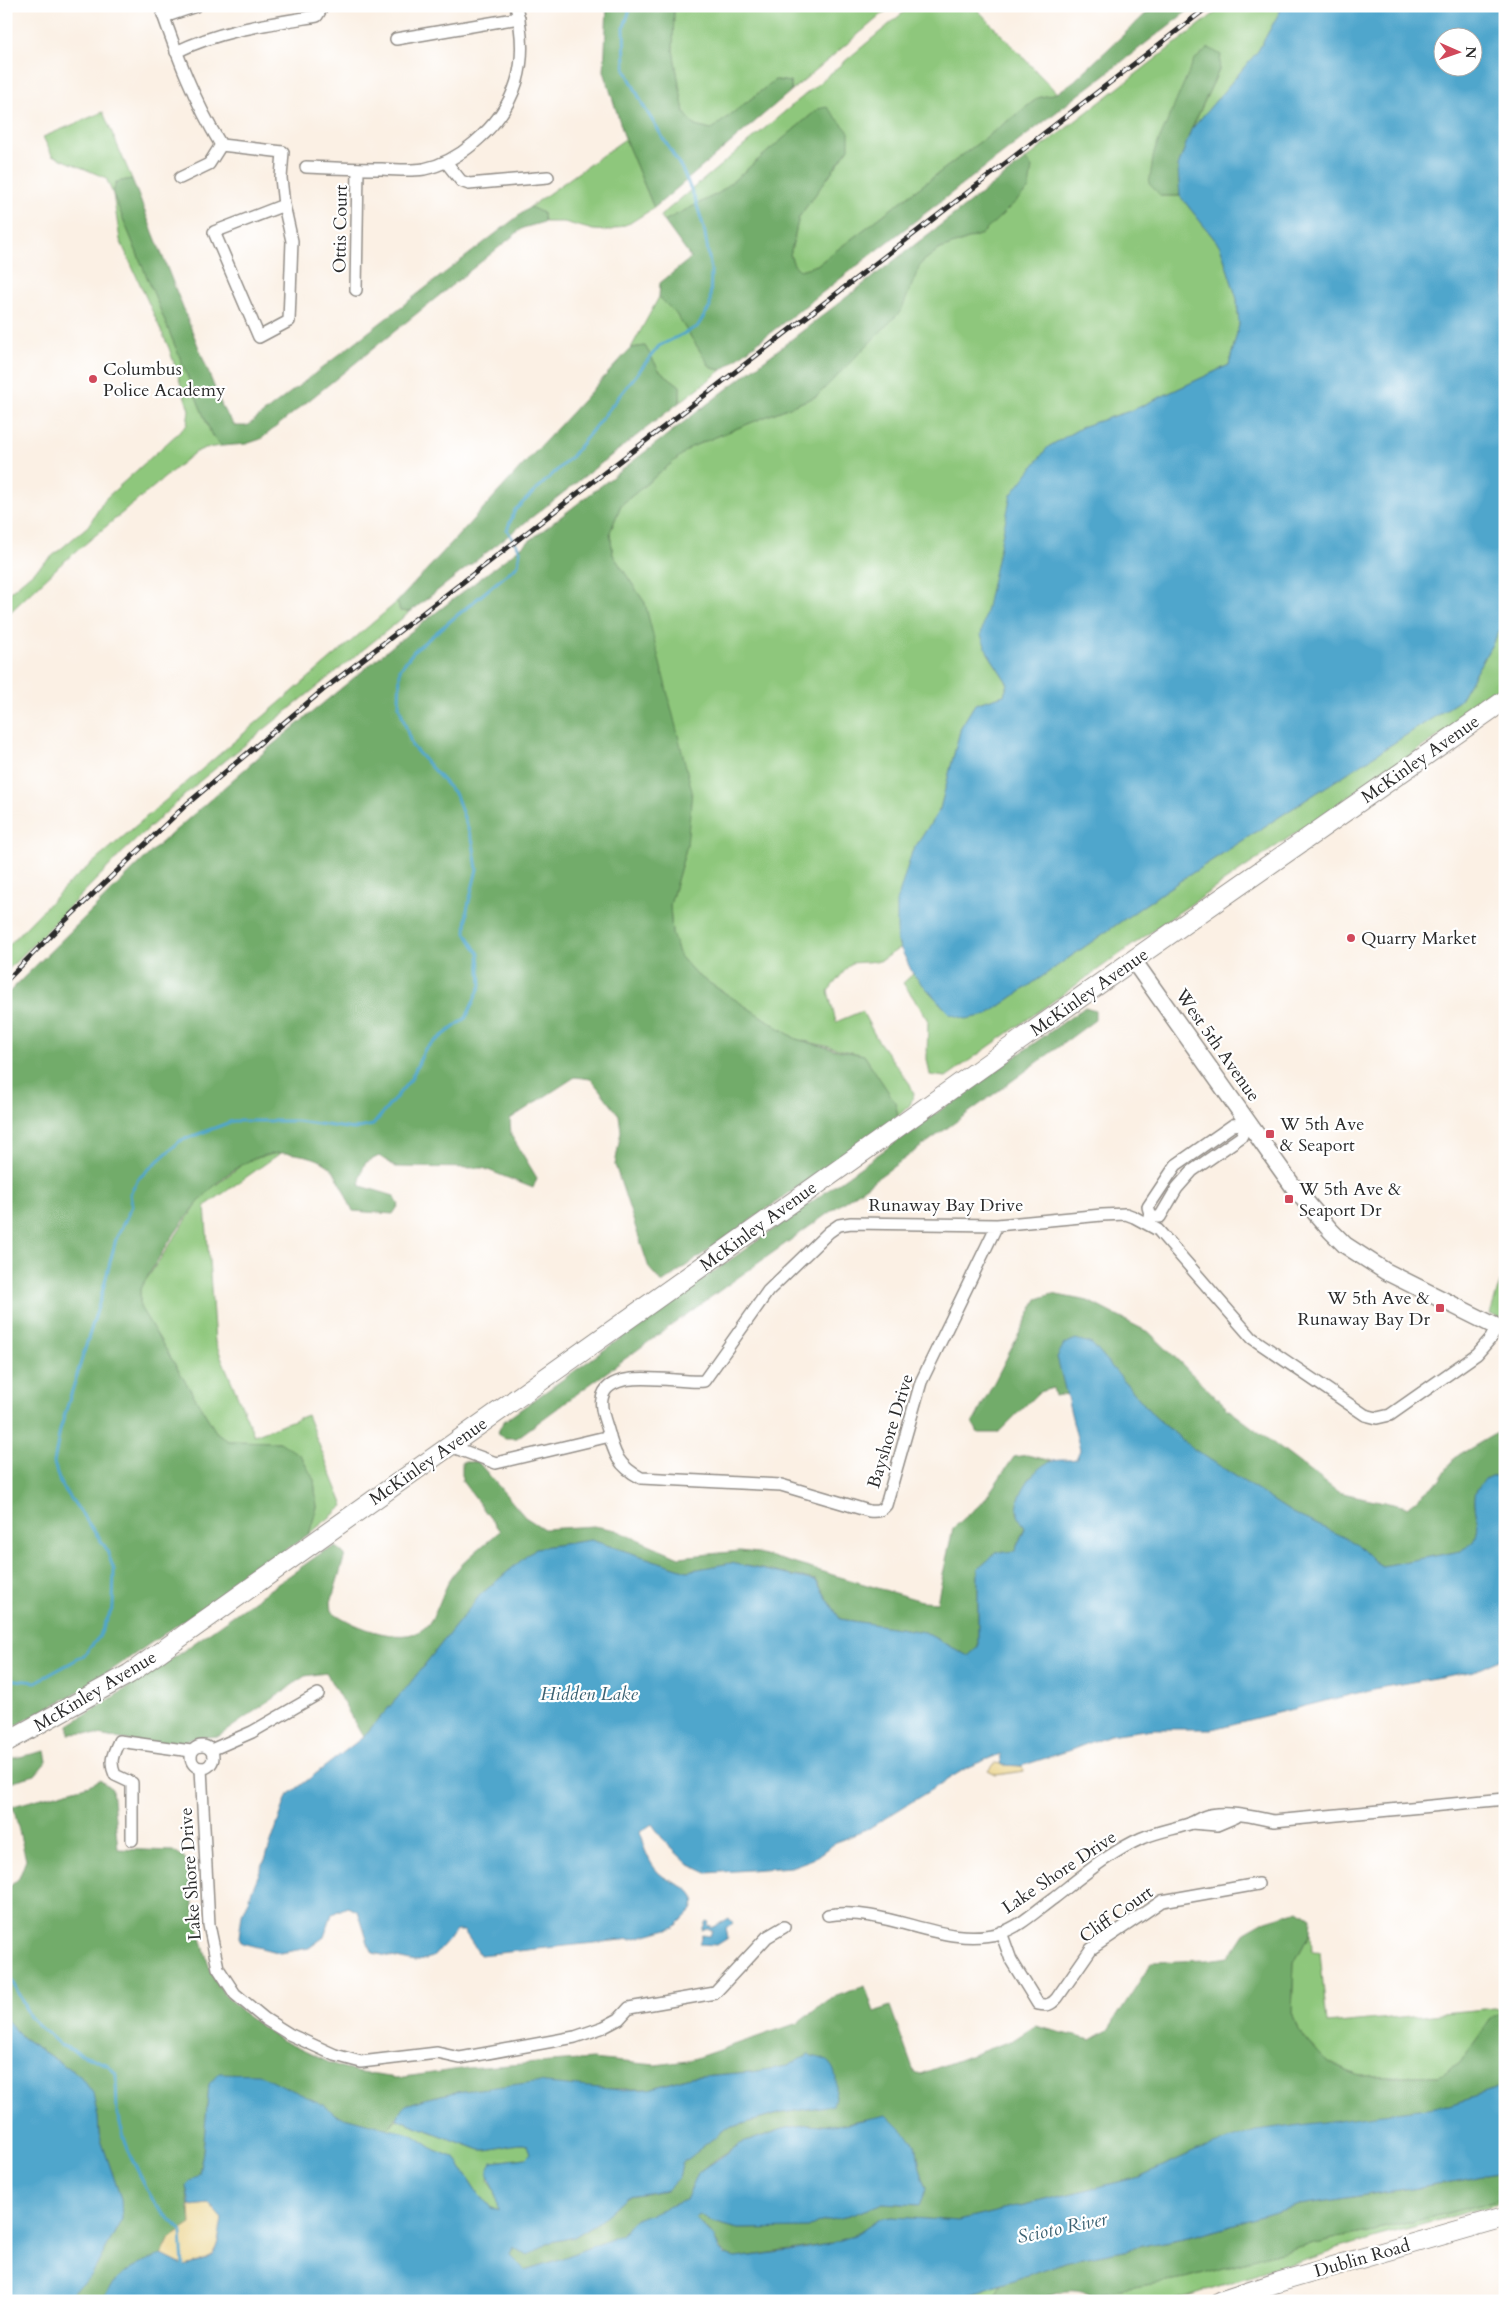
<svg xmlns="http://www.w3.org/2000/svg" width="1511" height="2307" font-family="Cardo,serif">
<rect width="100%" height="100%" fill="#fff"/>
<filter id="ink" filterUnits="userSpaceOnUse"><feTurbulence type="fractalNoise" baseFrequency=".02" numOctaves="2"/><feDisplacementMap in="SourceGraphic" scale="10" xChannelSelector="R" yChannelSelector="G"/><feConvolveMatrix kernelMatrix="1 2 1 2 8 2 1 2 1" color-interpolation-filters="sRGB"/></filter>
<filter id="wash" filterUnits="userSpaceOnUse"><feTurbulence type="fractalNoise" baseFrequency=".0096" numOctaves="4" result="noise"/><feDisplacementMap in="SourceGraphic" scale="20" xChannelSelector="R" yChannelSelector="G"/><feGaussianBlur stdDeviation="1.12" result="paint"/><feColorMatrix in="noise" values="0 0 0 0 0 0 0 0 0 0 0 0 0 0 0 0 0 1.4 0 .05"/><feComposite in="paint" operator="in"/></filter>
<g filter="url(#wash)">
<rect width="100%" height="100%" fill="#fbf0e4"/>
<!-- green -->
<g fill="#8ec77b" stroke="#5c7953">
<path d="M674,6H892L791,91V82L775,80L711,130L695,126L684,113L673,50Z"/>
<path d="M911,6H974L1057,93L1038,98L817,265L800,270L794,265L790,255L799,217L849,148L818,109L719,193L664,221L660,216Z"/>
<path d="M1224,6H1283L1258,51L1191,130L1219,70L1161,196H1180L1220,246L1237,299L1239,325L1229,365L1133,410L1084,426L1048,447L988,653L1008,684L1004,695L975,704L961,727L940,809L912,852L897,941L900,948L880,961L851,963L828,991L836,1022L862,1011L877,1039L910,1084L914,1094L910,1105L898,1116L895,1102L864,1055L796,1039L697,975L680,956L672,933L670,905L687,845L645,603L613,555L610,532L621,505L691,447L817,396L914,278L921,263L938,250L982,234L1032,167L1025,160Z"/>
<path d="M103,112L132,179L116,182L113,194L212,436L222,446L205,448L194,453L60,565L6,616V595L88,526L105,499L187,425L189,410L169,348L120,240L113,194L106,178L52,155L43,137Z"/>
<path d="M625,139L654,208L630,223L609,231L593,230L564,222H544L543,213L530,207Z"/>
<path d="M659,297L676,314L711,368L722,370L680,402V386L659,370L645,346L631,348Z"/>
<path d="M397,602L400,611L410,612L200,781L124,851L6,972V948L68,884Z"/>
<path d="M1505,622V691L1175,915L946,1077L930,1075L927,1059L928,1019L903,983L913,974L950,1014L987,1015L1166,890L1459,701Z"/>
<path d="M282,1152L205,1206L215,1342L254,1435L307,1415L344,1506L309,1534L317,1507L314,1480L280,1442L228,1441L216,1432L140,1307V1289L203,1195L248,1160Z"/>
<path d="M1502,1276L1505,1277V1321L1490,1314Z"/>
<path d="M1310,1933L1311,1951L1320,1952L1327,2024L1505,2007V2008L1491,2019L1459,2064L1438,2076H1359L1328,2063L1298,2030L1292,2012L1294,1963Z"/>
<path d="M397,2119L480,2150C495,2151 515,2141 528,2145L531,2153L526,2158L493,2162L488,2180L495,2190L499,2211L491,2208L475,2189L455,2158L435,2150L413,2135L388,2129Z"/>
<path d="M1505,2199V2202L1376,2237L1171,2301H1093L1089,2294L1185,2279L1305,2245L1387,2228Z"/>
<path d="M1001,2284L996,2295L997,2301H958L957,2298Z"/>
</g>
<!-- forest -->
<g fill="#72ac6b" stroke="#4e6c4b">
<path d="M607,6H674L673,50L684,112L695,126L711,130L775,80L791,82V91L654,208L625,139L604,71Z"/>
<path d="M1154,6H1194L722,370L711,368L676,314L659,297L660,283L691,258L664,221L719,193L818,109L827,107L849,132V148L799,217L790,255L794,265L800,270L817,265L1038,98L1057,93L1074,81Z"/>
<path d="M1209,48L1221,55L1219,70L1191,130L1178,167L1180,196H1161L1149,184L1154,152L1194,60Z"/>
<path d="M1025,160L1032,167L1029,189L982,234L938,250L921,263L901,311L817,396L691,447L621,505L610,532L613,555L645,603L692,791L687,845L670,905L672,933L680,956L697,975L796,1039L832,1049L864,1055L895,1102L898,1116L662,1283L649,1268L615,1165L621,1131L619,1115L591,1079L575,1077L510,1119L511,1135L537,1178L533,1188L483,1168L396,1167L379,1156L365,1163L360,1177L361,1186L394,1196L399,1205L393,1214L353,1211C347,1200 338,1174 330,1167C319,1158 308,1156 295,1154C224,1142 171,1238 140,1289V1307L216,1432L228,1441L280,1442L301,1456L314,1480L317,1507L309,1534L87,1687L6,1731V995L153,850L271,746L395,644Z"/>
<path d="M132,179L223,409L235,426H247L530,207L543,213L544,222L523,228L261,439L246,444L222,446L212,436L113,194L116,182Z"/>
<path d="M645,346L659,370L680,386V402L410,612L400,611L397,602L631,348Z"/>
<path d="M1085,1007L1095,1010V1020C904,1162 708,1296 517,1438H504L497,1434L503,1422Z"/>
<path d="M1052,1294L1088,1301L1150,1333L1228,1409L1338,1492L1407,1507L1439,1481L1454,1458L1505,1428V1473C1499,1475 1487,1477 1483,1482C1460,1502 1497,1532 1461,1551L1382,1566L1374,1561L1355,1543L1292,1513L1192,1448L1154,1416L1092,1344L1057,1357L1068,1394L1055,1396L1053,1388L1039,1392L998,1433H978L973,1423L1037,1299Z"/>
<path d="M1027,1455L1052,1461L1030,1477L1017,1513L1025,1527L1015,1551L996,1553L978,1569V1648L968,1656L924,1632L840,1619L816,1580L731,1563L687,1571L591,1540L536,1548L480,1595L407,1687L363,1737L326,1673L305,1676L219,1736L191,1738L174,1748L86,1733L69,1734V1725L159,1668L324,1551L336,1547L345,1555L331,1602L332,1611C352,1627 410,1650 429,1623C440,1608 443,1587 455,1572C468,1557 485,1544 500,1531L462,1481V1462H478L525,1517L544,1529L594,1526L616,1530L679,1557L740,1551L758,1553L922,1601L937,1602L953,1528L983,1502L1014,1457Z"/>
<path d="M45,1751L47,1761L35,1775L6,1783V1760Z"/>
<path d="M100,1780L112,1789L118,1849L173,1851L185,1859L196,1920L209,1966L224,1994L248,2017L279,2039L330,2063L355,2072L397,2078L468,2068L592,2059L656,2065L687,2061L798,2023L831,1998L865,1986L874,2012L890,2006L914,2072L920,2074L1013,2040L1035,2026L1091,2040L1108,2030L1152,1962L1207,1960L1229,1957L1245,1932L1266,1920L1299,1910L1311,1918L1310,1933L1294,1963L1292,2012L1298,2030L1328,2063L1359,2076H1438L1459,2064L1491,2019L1505,2008V2087L1449,2105L1198,2150L1139,2177L959,2221L892,2217L878,2219L853,2236L829,2244L736,2258C717,2253 722,2250 713,2236C709,2230 701,2224 695,2218L700,2215L710,2221L738,2229L807,2228L821,2222L849,2216L883,2203L920,2205L927,2188L920,2169L916,2144L865,2119L833,2126L809,2124L783,2129L740,2144L719,2157L698,2173L686,2200L634,2220L621,2235L560,2259L524,2270L510,2255L513,2247L528,2255L547,2243L574,2237L600,2221L627,2196L667,2190L679,2178L682,2163L725,2129L782,2113L833,2105L809,2055L788,2066L751,2072L690,2077L649,2089L494,2088L456,2092L428,2098L406,2105L388,2129L336,2115L324,2105L209,2084L203,2152L199,2173L186,2186L191,2224L170,2238L162,2255C134,2264 117,2275 101,2301H63L91,2276L122,2219L121,2199L99,2134L98,2117L80,2076L23,2038L6,2019V1890L19,1878L26,1860L13,1806L89,1785Z"/>
<path d="M1505,2171V2199L1387,2228L1305,2245L1185,2279L1089,2294C1064,2286 1056,2295 1032,2300C1022,2303 1008,2301 997,2301L996,2295L1001,2284L1068,2261L1193,2236L1300,2205L1464,2180Z"/>
</g>
<!-- sand -->
<g fill="#eeda9e" stroke="#8c8264">
<path d="M994,1763L1021,1766L1024,1771L996,1775L988,1771Z"/>
<path d="M209,2204L223,2219C216,2251 218,2258 184,2266L162,2255L170,2238L191,2224L190,2206Z"/>
</g>
<!-- water -->
<g fill="#50a6cc" stroke="#3e687c" fill-rule="evenodd">
<path d="M1283,6H1505V622L1459,701L1166,890L987,1015L966,1019L950,1014L913,974L897,941V901L912,852L940,809L961,727L975,704L1004,695L1008,684L988,653L981,635L1011,495L1048,447L1084,426L1133,410L1229,365L1239,325L1237,299L1220,246L1180,196L1178,167L1191,130L1258,51ZM1444,38H1474V68H1444Z"/>
<path d="M1076,1339L1092,1344L1154,1416L1192,1448L1292,1513L1356,1543L1374,1561L1382,1566L1461,1551C1497,1532 1460,1502 1483,1482C1487,1477 1499,1475 1505,1473V1658L1474,1671L1378,1688L1212,1729H1152L1110,1735L1071,1750L1021,1766L1002,1765L1000,1754L968,1767L866,1830L836,1842L813,1859L791,1867L707,1873L688,1864L665,1842L652,1824L640,1832C643,1847 650,1868 664,1877C677,1885 687,1885 695,1899L692,1910L675,1927L632,1939L480,1955L464,1931H456L433,1957L415,1962L373,1953L368,1943L358,1911L347,1907L332,1914L324,1937L309,1948L280,1953L242,1943L239,1937L242,1914L266,1857L287,1796L363,1737L407,1687L480,1595L536,1548L591,1540L687,1571L731,1563L816,1581L840,1619L924,1632L968,1656L978,1647V1569L996,1553L1015,1551L1025,1528C1023,1523 1018,1518 1018,1513C1014,1496 1036,1464 1053,1461C1061,1459 1068,1461 1076,1459L1080,1450L1057,1357L1064,1344Z"/>
<path d="M729,1918L733,1923L726,1929L728,1938L717,1945L699,1944L702,1935L710,1936L712,1930L707,1928L702,1930L706,1921L709,1922L708,1925L714,1927Z"/>
<path d="M6,2019L23,2038L80,2076L93,2093L98,2117L99,2134L121,2199L122,2219L91,2276L63,2301H6Z"/>
<path d="M809,2055C813,2057 820,2057 825,2060C840,2069 837,2091 833,2105L782,2113L725,2129L682,2163L679,2178L667,2190L627,2196L600,2221L574,2237L547,2243L528,2256L513,2247L510,2255L525,2270L560,2259L621,2235L634,2220L686,2200L698,2173L740,2144L783,2129L809,2124L833,2126L887,2115L916,2144L920,2169L927,2188L920,2205L883,2203L849,2216L821,2222L807,2228L738,2229L710,2221L700,2215L695,2218L714,2237L719,2250L724,2255L736,2258L789,2251L829,2244L853,2236L878,2219L892,2217L959,2221L1139,2177L1198,2150L1256,2131L1449,2105L1505,2087V2171L1464,2180L1300,2205L1193,2236L1068,2261L979,2292L945,2301H101C117,2275 134,2264 162,2255L184,2266C219,2258 216,2252 222,2219L209,2204L190,2206L186,2186L199,2173L203,2152L209,2084L219,2073L258,2074L324,2105L336,2115L413,2135L435,2150L455,2158L475,2189L491,2208L498,2211C497,2205 496,2197 495,2191C491,2178 482,2176 493,2162L526,2158L531,2153L528,2145C516,2141 495,2151 480,2150L397,2119L400,2111L406,2105L428,2098L456,2092L535,2082L621,2090L649,2089L690,2077L751,2072L788,2066Z"/>
</g>
<g fill="none" stroke-linecap="round" stroke-linejoin="round">
<!-- stream -->
<g stroke="#50a6cc" stroke-width="3">
<path d="M6,1679L36,1682L83,1656L99,1637L113,1607L114,1570L106,1548L60,1483L54,1463L60,1430L101,1297L116,1239L132,1206L130,1194L138,1179L180,1141L233,1121H297L354,1129L373,1125L411,1079L425,1049L466,1018L481,985L479,954L466,933L467,910L477,869L473,843L456,795L412,746L399,706L400,669L414,651L518,565L520,550L507,530L515,510L572,456L659,346L697,327L710,307L711,270L704,228L695,199L682,169L644,107L625,69L624,27L631,6"/>
<path d="M6,1969L30,2017L60,2045L108,2065L116,2074L117,2114L130,2156L155,2204L181,2230L183,2268"/>
</g>
</g>
</g>
<g filter="url(#ink)">
<g fill="none" stroke-linecap="round" stroke-linejoin="round">
<defs>
<g id="minor">
<path d="M160,6C177,55 194,101 221,145"/>
<path d="M164,17L196,6"/>
<path d="M396,39L519,18"/>
<path d="M176,52C221,30 268,24 317,16L323,6"/>
<path d="M221,145L283,152L281,178L284,205L292,241L289,321L259,337L214,232L284,205"/>
<path d="M446,162L461,181L469,184L548,177"/>
<path d="M306,167C331,168 357,169 382,169C396,170 410,171 424,169C443,165 460,155 474,143C518,106 530,62 516,6"/>
<path d="M180,178L209,164L221,145"/>
<path d="M356,290L358,169"/>
<path d="M1151,1217H1160L1177,1188L1192,1171L1241,1137L1248,1123"/>
<path d="M1148,1223L1151,1217L1148,1207L1176,1165L1233,1125L1248,1123"/>
<path d="M997,1225L921,1382L886,1505C881,1511 877,1512 869,1511L781,1485L641,1478C618,1466 614,1454 608,1430C605,1420 600,1409 602,1399C607,1365 679,1384 704,1381L768,1291L829,1232L839,1225L851,1223L997,1225L1102,1215L1126,1214L1134,1217L1158,1230L1252,1338L1365,1415L1377,1418L1390,1415L1477,1354L1491,1338L1497,1327"/>
<path d="M450,1446L496,1463L610,1436"/>
<circle cx="202" cy="1757" r="11"/>
<path d="M211,1750L252,1732L318,1694"/>
<path d="M201,1768L209,1925L218,1968L235,1994L265,2019L289,2034L335,2055L361,2062L437,2053L460,2058L575,2037L604,2027L619,2019L629,2008L715,1993L767,1937L784,1927"/>
<path d="M1191,1823L1217,1825L1236,1817"/>
<path d="M132,1840V1783L115,1775C109,1762 113,1754 119,1741L191,1751"/>
<path d="M828,1915C889,1906 943,1949 1000,1933C1020,1927 1037,1910 1054,1898C1081,1877 1110,1852 1142,1838C1157,1832 1173,1829 1189,1824C1196,1821 1203,1816 1210,1815C1231,1811 1253,1817 1274,1821L1505,1799"/>
<path d="M1001,1932L1011,1960L1038,2004C1047,2006 1051,2005 1057,1998L1091,1949L1162,1901L1258,1884"/>
</g>
<path id="secondary" d="M1133,960L1295,1189L1331,1231L1345,1245L1385,1271L1505,1331"/>
<g id="primary">
<path d="M6,1742L129,1674L1133,960L1505,700"/>
<path d="M1221,2301L1279,2282L1505,2217"/>
</g>
</defs>
<!-- minor casing -->
<use href="#minor" stroke="#938e88" stroke-width="14"/>
<!-- secondary casing -->
<use href="#secondary" stroke="#938e88" stroke-width="19"/>
<!-- primary casing -->
<use href="#primary" stroke="#938e88" stroke-width="21"/>
<!-- minor -->
<use href="#minor" stroke="#fff" stroke-width="11"/>
<!-- secondary -->
<use href="#secondary" stroke="#fff" stroke-width="16"/>
<!-- primary -->
<use href="#primary" stroke="#fff" stroke-width="19"/>
<defs>
<path id="rail" d="M6,981L64,922L187,804L323,690L1209,6"/>
</defs>
<!-- rail casing -->
<use href="#rail" stroke="#2b2b2b" stroke-width="5"/>
<!-- rail -->
<use href="#rail" stroke="#fff" stroke-width="3" stroke-dasharray="9" stroke-linecap="butt"/>
</g>
</g>
<!-- markers -->
<g fill="#d1495b" stroke="#fff" stroke-width="2">
<circle cx="93" cy="379" r="5"/>
<circle cx="1351" cy="938" r="5"/>
<rect x="1265" y="1129" width="10" height="10" rx="2.5"/>
<rect x="1284" y="1194" width="10" height="10" rx="2.5"/>
<rect x="1435" y="1303" width="10" height="10" rx="2.5"/>
</g>
<g text-anchor="middle" stroke-width="4.5" stroke-linejoin="round" paint-order="stroke">
<!-- street labels -->
<g font-size="18" fill="#2b2b2b" stroke="#fff">
<text transform="translate(340 229) rotate(-89)" y="6">Ottis Court</text>
<text transform="translate(1420 759) rotate(-35)" y="6">McKinley Avenue</text>
<text transform="translate(1089 992) rotate(-35)" y="6">McKinley Avenue</text>
<text transform="translate(1218 1045) rotate(55)" y="6">West 5th Avenue</text>
<text x="946" y="1211">Runaway Bay Drive</text>
<text transform="translate(758 1226) rotate(-36)" y="6">McKinley Avenue</text>
<text transform="translate(890 1431) rotate(-73)" y="6">Bayshore Drive</text>
<text transform="translate(428 1461) rotate(-35)" y="6">McKinley Avenue</text>
<text transform="translate(95 1691) rotate(-31)" y="6">McKinley Avenue</text>
<text transform="translate(1059 1872) rotate(-34)" y="6">Lake Shore Drive</text>
<text transform="translate(190 1874) rotate(-94)" y="6">Lake Shore Drive</text>
<text transform="translate(1116 1914) rotate(-35)" y="6">Cliff Court</text>
<text transform="translate(1362 2258) rotate(-16)" y="6">Dublin Road</text>
</g>
<!-- poi labels -->
<g font-size="18" fill="#2b2b2b" stroke="#fff" text-anchor="start">
<text x="103" y="375">Columbus<tspan x="103" dy="21">Police Academy</tspan></text>
<text x="1361" y="944">Quarry Market</text>
<text x="1280" y="1130">W 5th Ave<tspan x="1280" dy="21">&amp; Seaport</tspan></text>
<text x="1299" y="1195">W 5th Ave &amp;<tspan x="1299" dy="21">Seaport Dr</tspan></text>
<text x="1430" y="1304" text-anchor="end">W 5th Ave &amp;<tspan x="1430" dy="21">Runaway Bay Dr</tspan></text>
</g>
<!-- water labels -->
<g font-size="19" font-style="italic" fill="#3c6273" stroke="#fff">
<text x="589" y="1700">Hidden Lake</text>
<text transform="translate(1062 2227) rotate(-12)" y="7">Scioto River</text>
</g>
</g>
<!-- margin -->
<rect width="1511" height="2307" fill="none" stroke="#fff" stroke-width="25"/>
<!-- north arrow -->
<g transform="translate(1458 52) rotate(92)"><circle r="24" fill="#ffffff" stroke="#aaaaaa"/>
<path d="M0-4L9 19L0 12L-9 19Z" fill="#d1495b"/>
<text y="-8" font-size="14" font-weight="bold" text-anchor="middle" fill="#2b2b2b">N</text>
</g>
</svg>
